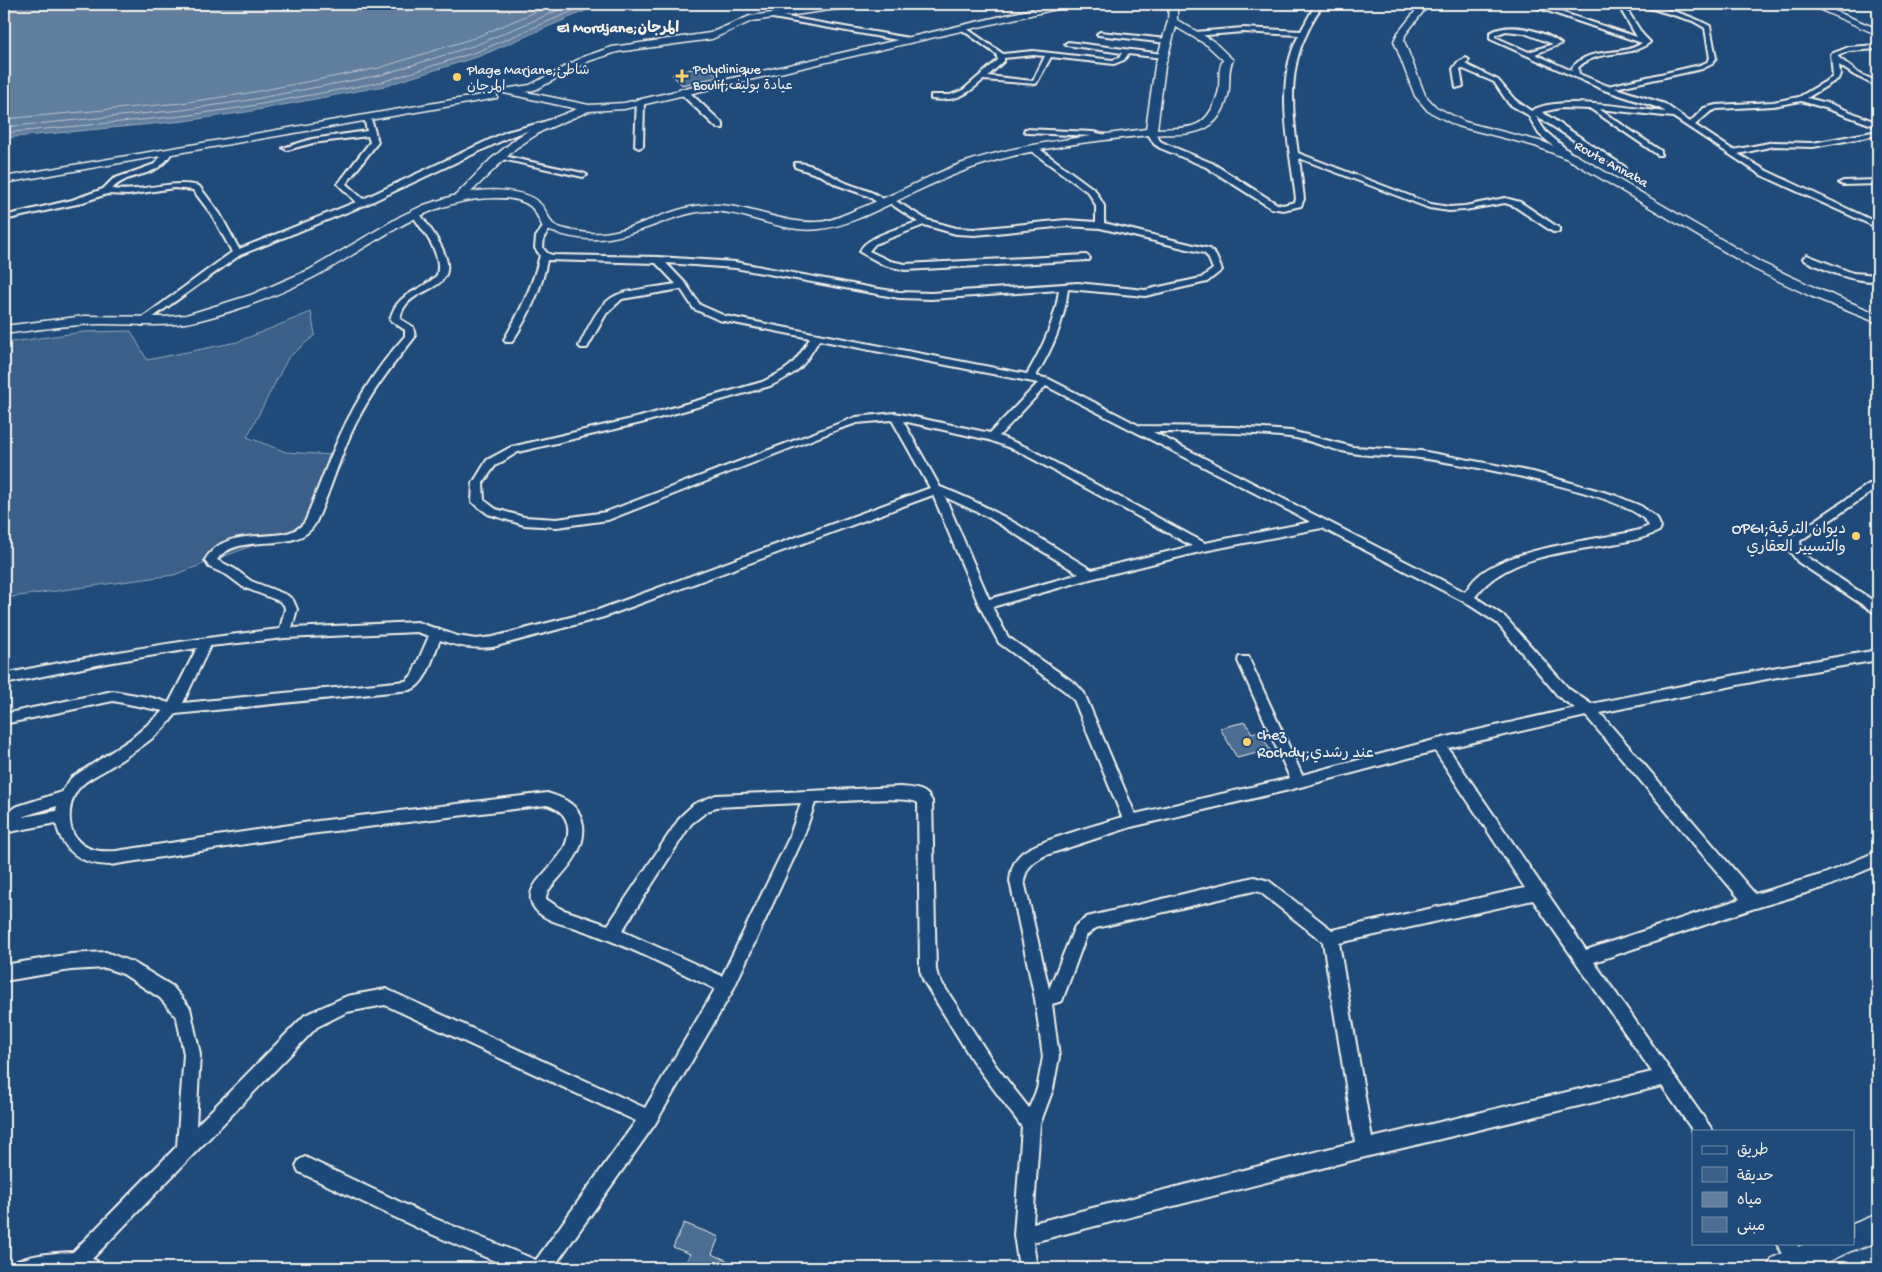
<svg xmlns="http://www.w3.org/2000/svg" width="1882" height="1272" font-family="'Gochi Hand','Playpen Sans Arabic',sans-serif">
<rect width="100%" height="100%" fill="#1f4a7a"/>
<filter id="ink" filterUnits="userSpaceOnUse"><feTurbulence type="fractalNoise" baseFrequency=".02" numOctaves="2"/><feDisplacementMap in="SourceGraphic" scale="10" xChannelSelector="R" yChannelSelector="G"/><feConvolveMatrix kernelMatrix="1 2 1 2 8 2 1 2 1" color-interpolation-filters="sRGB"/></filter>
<g filter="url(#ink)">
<!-- green -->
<path fill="#3a5f88" stroke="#97a8b8" d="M311,312L315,335L288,358L247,437L286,452L346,456L308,525L174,575L4,598V343L83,332L131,331L147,360L237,342Z"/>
<!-- water -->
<path fill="#627e9d" stroke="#9cacbb" d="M4,4H601L480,56L384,86L246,112L184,121L4,138Z"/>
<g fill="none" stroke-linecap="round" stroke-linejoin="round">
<!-- shore -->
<g stroke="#bac3ca" stroke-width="1">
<path d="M4,119L181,103L243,94L379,68L474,38L554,4"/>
<path d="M4,127L182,110L244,101L381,75L476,45L573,4"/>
<path d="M4,133L183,116L245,107L382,82L479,51L589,4"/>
</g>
</g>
<!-- building -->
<g fill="#4d6e92" stroke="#f4f1e8">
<path d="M701,66L708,67L718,77L682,85L672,75Z"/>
<path d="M1245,722L1252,733L1259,731L1270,750L1237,758L1220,728Z"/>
<path d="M684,1223L719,1237L712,1254L745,1268H683L690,1254L673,1247Z"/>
</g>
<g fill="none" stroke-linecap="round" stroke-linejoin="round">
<defs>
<g id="street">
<path d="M1026,4H1036L1050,8L1047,10Z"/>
<path d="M1318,4H1325C1316,12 1312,22 1307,33C1288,69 1292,112 1298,153L1431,204L1449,207L1465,206L1505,198L1520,202L1559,228V232H1553L1514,206L1505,203L1465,210L1449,211L1429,208L1299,158L1304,199L1301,206L1283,210L1271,208L1206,167L1160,148L1154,144L1147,132L1148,130H1154L1160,141L1166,144L1212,163L1277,204L1283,205L1295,202L1296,199C1290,146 1273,84 1299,35L1243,32L1195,36L1192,34L1195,32L1243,28L1301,31L1314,7Z"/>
<path d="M1527,4H1536L1637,37L1621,10V6C1645,0 1688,14 1710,26L1716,58L1712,64L1702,69L1615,88L1665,104L1690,122L1704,108L1716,105L1773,102L1799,97L1833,77L1831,54L1849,47L1878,45V49L1849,51L1837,56L1858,73L1878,82V87L1854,75L1839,65L1840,74L1838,79L1807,98L1831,104L1878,123V127L1825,108L1801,101L1773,106L1717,109L1710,112L1695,125L1733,150L1774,142L1813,143L1878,131V135L1813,147L1774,146L1738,154L1767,171L1878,223V228L1761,175L1673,117L1599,109L1661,151V155H1658L1591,109L1560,108L1542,112L1625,167V171H1622L1535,115L1545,131L1578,159L1571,161L1539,134L1528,115L1509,104L1494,82L1461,68L1460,69L1463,86L1456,88L1453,69L1457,63L1466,58L1469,60L1465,64L1498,80L1515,100L1531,111C1558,94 1633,109 1666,112L1659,108L1604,90L1490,39V33C1509,21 1544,30 1561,44L1535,54L1572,71V68C1590,45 1620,58 1642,43ZM1636,4L1693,21L1705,28L1710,58L1707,62L1700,65L1608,86L1579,74L1578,68C1596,48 1628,59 1649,43L1650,42L1643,35L1627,10L1626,8ZM1506,31L1524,33L1553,44L1529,52L1495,37V35Z"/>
<path d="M769,14L909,38L912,40L909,42L767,17L766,16Z"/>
<path d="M963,26L1003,54L1033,51L1113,60L1119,58L1122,53L1066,45L1065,44L1068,42L1163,54L1166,56L1163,58L1128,54L1124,60L1114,64L1051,57L1036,84L983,80C967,95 955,102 931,99V95H950L963,90L998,60L996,54L961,29L960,28ZM1033,55L1045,56L1033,81L988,76L1004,61V58Z"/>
<path d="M1100,32L1167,39L1170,41L1167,43L1098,35L1097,34Z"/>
<path d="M680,89H686L723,124V128H717L680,93Z"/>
<path d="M637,99L644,101L643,146L639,148L635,146Z"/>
<path d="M364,117L371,119L378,142L346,184L363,199L506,132L548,121L552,123L512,136L365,205L240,255L142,325L137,322L139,320L232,252L212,215L193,190L174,188L128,195L107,194L77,204L4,220V216L72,200L103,189L113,179L155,164L165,150H168L172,152C156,181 132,169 112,189C142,193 169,179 199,186L220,214L239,249L356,202L338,184L370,142L368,136L313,143L287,150L283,148L312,139L367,131Z"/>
<path d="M1025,129L1093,132L1115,137L1111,139L1093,136L1028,133L1024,131Z"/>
<path d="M1031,147H1037L1095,190L1104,206V223L1210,249L1216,256L1222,270L1207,282L1145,296L1068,289C1064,322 1053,348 1036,376L1049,379L1140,426L1234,427L1291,431L1353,447L1421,451L1533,472L1614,495L1641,506L1657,518L1661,528L1659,531C1643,539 1625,542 1607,545C1562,552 1503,558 1475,597L1505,617L1569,689L1591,704L1772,668L1878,650V660L1772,678L1600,713L1755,894L1824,874L1878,851V865L1826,887L1752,909L1594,962L1713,1131H1693L1662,1086L1365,1157L1033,1242L1037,1268H1019L1014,1235L1022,1127L972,1060L923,980L920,970L918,803C909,795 832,802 815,803L803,838L732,992L655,1124L553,1268H511L424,1231L299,1172L296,1166L299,1160L305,1157L436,1219L536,1260L636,1121L385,1005L347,1012L317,1027L92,1259L97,1261L99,1268H15L17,1261C35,1254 54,1253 73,1252L177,1146L184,1054L177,1018L160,998L123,974L106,968L71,970L4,981V965L71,954L106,952L134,963L172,986L190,1008L200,1054L196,1126L305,1015L347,996L386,989L645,1108L715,989C670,967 624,944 576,928C562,924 541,920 533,906C519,881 572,862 568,828C567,815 559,809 547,805L310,834L110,865C82,865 62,851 56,823L4,833V815L15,807L62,792L71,778L131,739L163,711L113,701L4,724V714L113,691L153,698L169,703L197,648L107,663L4,684V674C95,655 187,639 280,629L285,609L284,605L279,601L243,587L227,575L209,567L205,560C228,521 283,548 304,523C307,519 308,513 310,509C317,491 324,473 331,456C349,412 373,371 405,336V330L390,320C397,291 420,293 437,275C443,252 422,231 411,213L412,211H418C428,226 457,260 444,278C439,286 427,290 418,295C408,301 402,307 400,319L413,327L415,337C392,366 370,393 354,427C339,458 330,493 315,524C296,556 238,530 217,560L235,569L251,581L287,595L293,600L297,609L292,628L417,622L457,636L476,639L493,637L598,610L930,488L892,420L857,423L839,429L608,520L557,527L524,525L488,514L472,502L473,483L487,460L511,447L640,417L762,382C791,368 794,365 810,338L719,320L694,309L681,289L622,299L606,314L587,348H581L579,346C588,329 597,305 615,296C628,289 661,287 676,284L656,263L547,260C542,289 528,317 512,342H506L504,340C519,313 533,286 540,255L535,248L536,237L545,224L552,226L544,237L543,248L547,253L552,255L658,257L735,262L873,288L899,292L931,293L1078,283L1145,290L1201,278L1213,269L1208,257L1204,253L1100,228L1066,226L975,235L956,234L924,225L875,244L869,251L890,261L905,264L1086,255L1090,258L1089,260L905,270L884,265L860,252C863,237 903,227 918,222L888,202V198H891L927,220L956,228L975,229L1066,220L1096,222V206L1089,193L1031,151ZM666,263L735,268L899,298L931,299L1059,290C1055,321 1043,347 1027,374L725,316L700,305L686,284ZM819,340L1038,383L990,433L895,413L856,417L606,512L557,519L524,517L496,509L484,500L483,483L495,466L518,452L641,423L770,386C800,372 802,368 819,340ZM1046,386L1311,522L1205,543L1026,447L999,436ZM903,421L989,440L1018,451L1192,546L1092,570C1042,540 995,507 940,487ZM1153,432C1199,432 1244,432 1290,437C1311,440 1331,450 1352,453C1374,457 1397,455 1420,458C1456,463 1638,494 1649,526C1635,533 1619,534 1604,537C1570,543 1502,553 1477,577C1472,581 1469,587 1465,592ZM933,495L979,605L999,643L1066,692L1074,700L1122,817C1101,824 1036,841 1022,853C1013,861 1011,870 1010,881L1035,999L1043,1057L1037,1089L1029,1108L996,1066L938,977L936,970L932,801C926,788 913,788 900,787L716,795L694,804L681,816L608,925L561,909L546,899C544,884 587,863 583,825C580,805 564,798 547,793L310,822L116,851C100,852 85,851 75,837C66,823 69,797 81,786C88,779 99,774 107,769C132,753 158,738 176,714L410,690C427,685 433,655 440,640C458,647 474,649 493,647L604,617ZM945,497L988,517L1079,574L989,599ZM1322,528L1463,601L1497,623L1559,697L1575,708L1438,739L1302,775L1250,661L1249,657H1239L1238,661L1290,778L1135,814L1084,693L1076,684L1008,637L992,607L1090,579L1204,551ZM417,632L429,636L412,675L406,681L183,703L210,646L285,638ZM1586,716L1740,899L1586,950L1448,748ZM1435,751L1525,888L1332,930L1269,881L1254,877L1087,917L1075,926L1049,989L1024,881C1027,866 1033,862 1046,855L1131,827L1289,790ZM801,803L789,838L722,976L622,931L691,824L705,813L716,807ZM57,806L56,811L23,817L24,816ZM1254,891L1260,892L1323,942L1355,1142L1033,1223L1040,1124L1053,1089L1059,1057L1052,1004L1062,1001L1086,936L1096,928ZM1533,900L1652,1072L1372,1138L1339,943Z"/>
<path d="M499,155L583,173L587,175L583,177L502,159H499Z"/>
<path d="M795,163C811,162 829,174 842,181C858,189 875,190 888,203L881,205L868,196L837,185L822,176L795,167Z"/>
<path d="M1878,180V184L1843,185L1839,183L1843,181Z"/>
<path d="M1807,255L1853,273L1878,275V281C1851,282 1828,271 1804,260L1803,258Z"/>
<path d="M1869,484L1873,485L1875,488L1873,491L1800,541L1801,549L1806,556L1878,604V615L1798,562L1789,550L1788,539Z"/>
<path d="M1776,1243H1796L1812,1268H1792Z"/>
</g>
<g id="secondary">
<path d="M835,4H855L851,7L752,21L712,39L617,52L589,61L537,89L526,92L589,105L624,103L1054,4H1069L1065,7L624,109L589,111L542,131L516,148L471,192C491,189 521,189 537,201C545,207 547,215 552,223C557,229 580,232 588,233C627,237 666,207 705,205C744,202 779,224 817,222C829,222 841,216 853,211C890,197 924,178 960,164C1020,143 1084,137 1146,129L1155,66L1168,21L1169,4H1177V20L1213,41L1233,60C1228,69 1230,77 1229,86C1229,101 1220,121 1206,128C1189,137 1168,133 1149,135C1103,140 1055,145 1009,157C975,165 944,178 913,193C885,206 850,226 820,229C781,234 745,210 707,211C689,212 671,219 655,225C610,241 589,245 544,229C539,221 537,212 530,206C520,199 509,198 497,198C427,197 375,245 316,276C279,295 240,310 200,320C166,329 132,323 98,324C66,325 35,330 4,334V326L85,316L165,317L186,315L251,295L309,270L401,216L424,205L456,195L491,159L518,137L541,123L577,109L504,93V89L530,85L583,57L612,47L710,33L750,16ZM1176,27L1207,45L1223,60C1218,69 1220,77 1219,87C1219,93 1217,96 1215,102C1203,132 1185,127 1157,129L1165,66Z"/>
<path d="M1421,4H1429L1405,35L1404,41L1425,95L1436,107L1465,122L1543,142L1576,155L1762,263L1818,289L1878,314V323L1808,295L1754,269L1568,159L1535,146L1457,126L1428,111L1415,96L1394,41L1398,33Z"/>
<path d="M1807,4H1818L1878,29V35Z"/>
<path d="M493,93L497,94V98L4,183V177Z"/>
</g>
<path id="primary" d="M1878,1214V1242L1851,1251L1815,1268H1768L1772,1258L1807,1243H1853V1224Z"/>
</defs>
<!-- street casing -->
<use href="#street" stroke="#f4f1e8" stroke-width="4"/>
<!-- secondary casing -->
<use href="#secondary" stroke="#f4f1e8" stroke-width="3"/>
<!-- primary casing -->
<use href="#primary" stroke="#f4f1e8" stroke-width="3"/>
<!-- street -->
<use href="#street" fill="#1f4a7a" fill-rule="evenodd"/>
<!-- secondary -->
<use href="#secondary" fill="#1f4a7a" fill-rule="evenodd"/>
<!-- primary -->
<use href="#primary" fill="#1f4a7a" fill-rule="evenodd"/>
</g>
</g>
<!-- markers -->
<g fill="#ffd166" stroke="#1f4a7a" stroke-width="2">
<path d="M679.5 68.5h5v5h5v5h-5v5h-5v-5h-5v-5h5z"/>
<circle cx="457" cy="77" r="5"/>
<circle cx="1856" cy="536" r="5"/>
<circle cx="1247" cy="742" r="5"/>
</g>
<g text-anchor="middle" stroke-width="4" stroke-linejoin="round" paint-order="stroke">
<!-- far-poi labels -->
<g font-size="14" fill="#f4f1e8" stroke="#1f4a7a" text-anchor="start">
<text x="693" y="73">Polyclinique<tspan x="693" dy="16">Boulif;عيادة بوليف</tspan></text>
<text x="467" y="74">Plage Marjane;شاطئ<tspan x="467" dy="16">المرجان</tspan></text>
</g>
<!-- far-street labels -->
<g font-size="14" fill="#f4f1e8" stroke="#1f4a7a">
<text transform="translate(1612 163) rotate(29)" y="5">Route Annaba</text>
</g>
<!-- far-neighbourhood labels -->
<g font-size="15" font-weight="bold" fill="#f4f1e8" stroke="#1f4a7a">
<text x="618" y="32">El Mordjane;المرجان</text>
</g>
<!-- poi labels -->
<g font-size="16" fill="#f4f1e8" stroke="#1f4a7a" text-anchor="end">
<text x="1846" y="533">OPGI;ديوان الترقية<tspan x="1846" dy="18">والتسيير العقاري</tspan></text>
<text x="1257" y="739" text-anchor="start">chez<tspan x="1257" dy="18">Rochdy;عند رشدي</tspan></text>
</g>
</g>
<!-- margin -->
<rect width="1882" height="1272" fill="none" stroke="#1f4a7a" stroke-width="20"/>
<rect x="10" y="10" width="1862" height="1252" fill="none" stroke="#f4f1e8" stroke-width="2" filter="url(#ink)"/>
<!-- legend -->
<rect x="1692" y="1130" width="162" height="115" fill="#1f4a7a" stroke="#748da6"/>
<rect x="1702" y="1146" width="25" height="8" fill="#1f4a7a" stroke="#748da6"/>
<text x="1737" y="1154" font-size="15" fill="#f4f1e8">طريق</text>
<rect x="1702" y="1167" width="25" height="15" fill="#3a5f88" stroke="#748da6"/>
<text x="1737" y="1180" font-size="15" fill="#f4f1e8">حديقة</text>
<rect x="1702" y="1192" width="25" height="15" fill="#627e9d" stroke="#748da6"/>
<text x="1737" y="1204" font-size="15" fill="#f4f1e8">مياه</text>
<rect x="1702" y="1217" width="25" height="15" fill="#4d6e92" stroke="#748da6"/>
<text x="1737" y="1230" font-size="15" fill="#f4f1e8">مبنى</text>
</svg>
